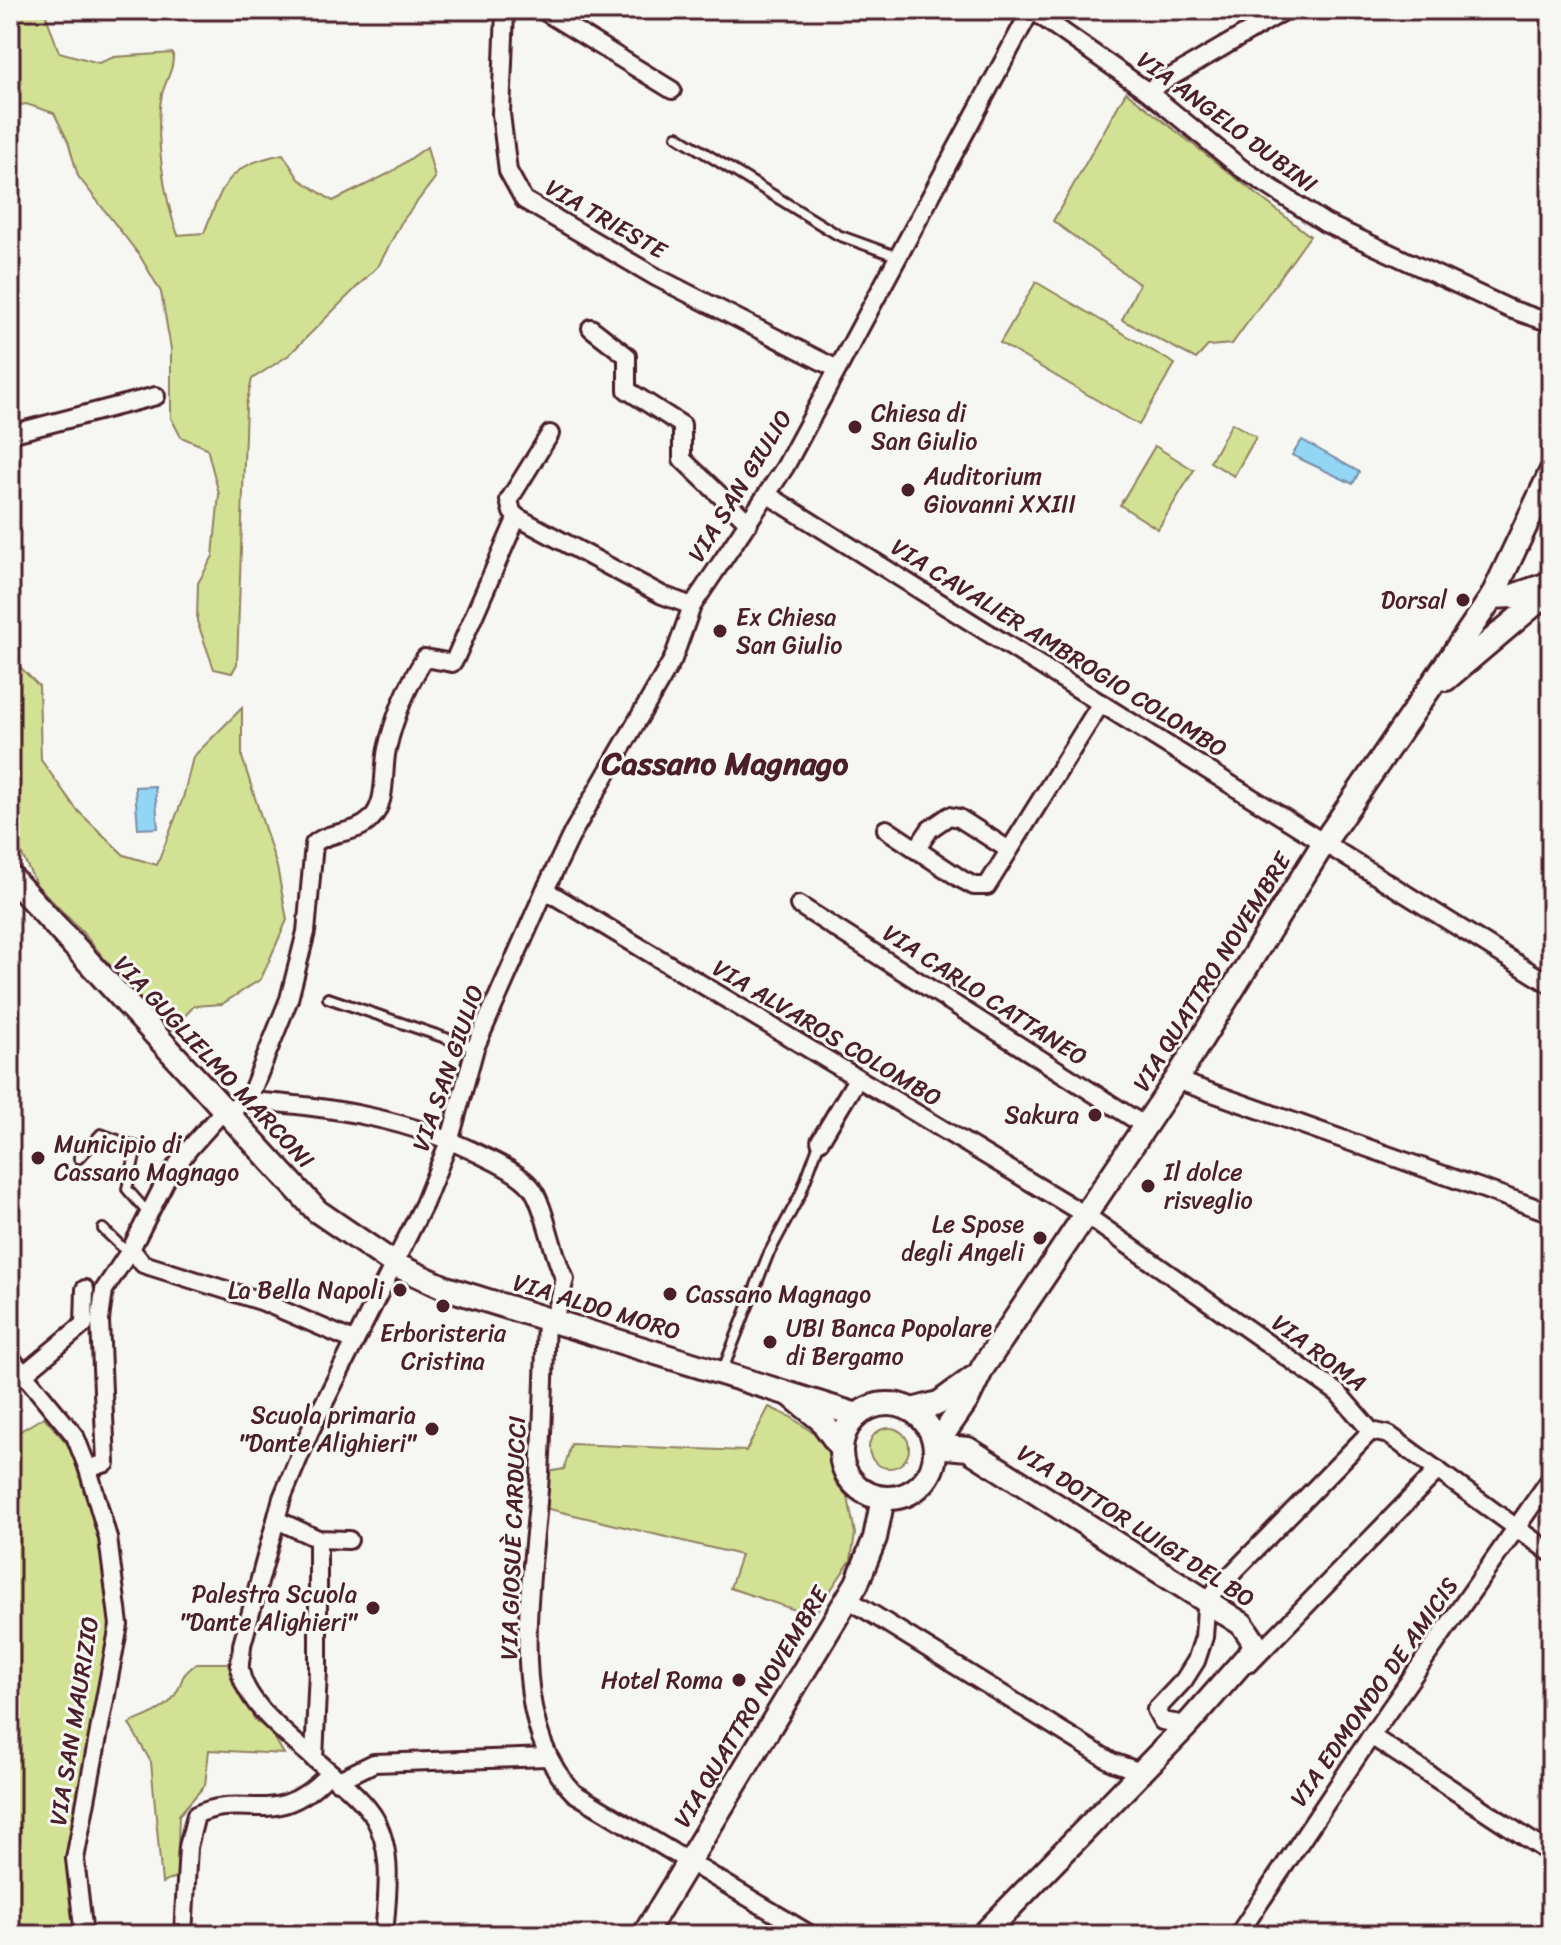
<svg xmlns="http://www.w3.org/2000/svg" width="1561" height="1945" font-family="Sriracha,sans-serif">
<rect width="100%" height="100%" fill="#f6f6f2"/>
<filter id="ink" filterUnits="userSpaceOnUse"><feTurbulence type="fractalNoise" baseFrequency=".0125" numOctaves="2"/><feDisplacementMap in="SourceGraphic" scale="16" xChannelSelector="R" yChannelSelector="G"/><feConvolveMatrix kernelMatrix="1 2 1 2 8 2 1 2 1" color-interpolation-filters="sRGB"/></filter>
<g filter="url(#ink)">
<!-- green -->
<g fill="#d3e194" stroke="#8e8060" stroke-width="2">
<path d="M10,10H44L59,52L99,63L114,57L173,53C174,70 166,79 162,94C154,133 164,199 178,235L204,233C224,183 226,166 283,154L299,179L333,201L390,173L427,147L435,178L401,223L379,265L289,355L252,379L246,405L237,664L232,673L214,669L197,621L198,583L213,556L219,494L207,448L181,437L171,418V349L161,292L140,256L78,176L68,141L54,113L26,104L10,107Z"/>
<path d="M1126,92L1310,236L1232,344L1208,346L1196,359L1122,320L1139,284L1053,221Z"/>
<path d="M1036,282L1175,364L1139,425L1000,343Z"/>
<path d="M1232,423L1256,437L1234,476L1210,462Z"/>
<path d="M1155,446L1194,470L1158,529L1120,505Z"/>
<path d="M10,657L39,686L41,760L77,810L124,855L157,865L183,798L193,757L242,708V757L277,867L287,920L261,979L222,1004L194,1006L167,1035L84,934L36,884L10,830Z"/>
<path d="M769,1407L791,1417L826,1442L835,1482L848,1497L855,1534L851,1560L813,1616L730,1588L741,1555L545,1508L547,1472L564,1469L571,1444L746,1451Z"/>
<path d="M44,1417L71,1448L85,1496L104,1539L116,1626L70,1859L93,1935H10V1437Z"/>
<circle cx="889" cy="1448" r="20"/>
<path d="M197,1663H229L245,1703L256,1721L271,1732L284,1754L209,1750L205,1785L179,1815L177,1877L162,1883L151,1762L129,1724C143,1717 167,1710 175,1695C186,1677 176,1680 197,1663Z"/>
</g>
<!-- water -->
<g fill="#93d5f5" stroke="#768ca4" stroke-width="2">
<path d="M1302,440L1359,472L1353,484L1292,455Z"/>
<path d="M155,786L158,828L138,829L135,787Z"/>
</g>
<g fill="none" stroke-linecap="round" stroke-linejoin="round">
<defs>
<g id="lane">
<path d="M677,136L838,235L896,256"/>
<path d="M328,998L475,1048"/>
<path d="M79,1158L101,1134L137,1147L127,1189L148,1213"/>
<path d="M103,1229L128,1253"/>
<path d="M722,1372L768,1255L800,1195L820,1141"/>
</g>
<g id="street">
<path d="M505,10L501,114L508,171L524,200L656,277L837,369"/>
<path d="M542,10L672,90"/>
<path d="M1032,10L1147,91L1241,168L1325,223L1510,309L1551,323"/>
<path d="M1147,91L1286,10"/>
<path d="M591,328L627,356V390L682,425V459L749,523"/>
<path d="M10,434L156,396"/>
<path d="M768,495L1551,985"/>
<path d="M517,517L512,512L509,500L550,434"/>
<path d="M886,829L961,879L974,886H987L1101,703"/>
<path d="M916,850L930,829L949,816L959,818L1009,850"/>
<path d="M545,890L1087,1216L1338,1393L1371,1431"/>
<path d="M799,905L1145,1126"/>
<path d="M1176,1080L1551,1213"/>
<path d="M248,1101C330,1106 411,1119 485,1157C500,1164 520,1174 531,1187C545,1204 552,1255 565,1279L554,1320"/>
<path d="M820,1141L857,1079"/>
<path d="M131,1249L143,1264L261,1301L354,1341"/>
<path d="M546,1318C544,1375 543,1432 539,1489C533,1580 503,1721 574,1793L811,1935"/>
<path d="M10,1357L75,1436L88,1469L106,1463L100,1320L104,1290L131,1249L166,1180L188,1150L223,1111L248,1101L289,999L306,932L314,844C330,830 355,835 370,820C388,803 382,772 387,749C394,718 408,684 425,658L452,663L455,659L517,517L662,595L692,606"/>
<path d="M24,1374L84,1324L85,1289"/>
<path d="M1371,1431L1389,1435L1551,1553"/>
<path d="M277,1520L318,1539L349,1540"/>
<path d="M848,1599L1112,1762L1141,1772"/>
<path d="M1250,1663L1438,1470"/>
<path d="M1187,1725L1162,1721L1156,1710L1184,1680L1196,1661L1204,1637L1206,1608L1215,1591L1371,1431"/>
<path d="M1371,1736L1551,1854"/>
<path d="M314,1759L318,1670V1539"/>
<path d="M337,1781L374,1763L547,1757"/>
<path d="M84,1935L75,1859L119,1625L108,1538L88,1469"/>
<path d="M183,1935L188,1847L196,1815C244,1791 276,1832 329,1773"/>
<path d="M384,1935C387,1896 395,1849 372,1814C343,1772 248,1720 240,1670C239,1663 242,1653 242,1645L282,1498L310,1431L424,1204L450,1139L475,1048L545,890L573,832L673,659L692,606L785,467L1031,10"/>
<path d="M1238,1935L1371,1736L1551,1478"/>
</g>
<g id="secondary">
<path d="M1492,597L1513,596L1551,583"/>
<path d="M1446,679L1551,590"/>
<path d="M10,876L317,1211L396,1265L446,1288L857,1415"/>
<path d="M793,1397L821,1420L841,1448"/>
<circle cx="888" cy="1451" r="47"/>
<path d="M912,1410L939,1403L973,1378"/>
<path d="M935,1446L967,1400L983,1367L1176,1080L1325,841L1492,597L1551,472"/>
<path d="M935,1446L968,1449L1242,1624L1254,1642L1252,1651L1187,1725L983,1935"/>
<path d="M644,1935L857,1583L875,1538L883,1498"/>
</g>
</defs>
<!-- lane casing -->
<use href="#lane" stroke="#4a1f2b" stroke-width="14"/>
<!-- street casing -->
<use href="#street" stroke="#4a1f2b" stroke-width="22"/>
<!-- secondary casing -->
<use href="#secondary" stroke="#4a1f2b" stroke-width="28"/>
<!-- lane -->
<use href="#lane" stroke="#f6f6f2" stroke-width="8"/>
<!-- street -->
<use href="#street" stroke="#f6f6f2" stroke-width="16"/>
<!-- secondary -->
<use href="#secondary" stroke="#f6f6f2" stroke-width="22"/>
</g>
</g>
<!-- markers -->
<g fill="#4a1f2b" stroke="#f6f6f2" stroke-width="3">
<circle cx="855" cy="427" r="8"/>
<circle cx="908" cy="490" r="8"/>
<circle cx="1463" cy="600" r="8"/>
<circle cx="720" cy="631" r="8"/>
<circle cx="1095" cy="1115" r="8"/>
<circle cx="38" cy="1158" r="8"/>
<circle cx="1148" cy="1186" r="8"/>
<circle cx="1040" cy="1238" r="8"/>
<circle cx="400" cy="1290" r="8"/>
<circle cx="670" cy="1294" r="8"/>
<circle cx="443" cy="1306" r="8"/>
<circle cx="770" cy="1342" r="8"/>
<circle cx="432" cy="1429" r="8"/>
<circle cx="373" cy="1608" r="8"/>
<circle cx="739" cy="1680" r="8"/>
</g>
<g text-anchor="middle" stroke-width="6" stroke-linejoin="round" paint-order="stroke">
<!-- street labels -->
<g font-size="24" fill="#4a1f2b" stroke="#f6f6f2">
<text transform="translate(1227 122) rotate(37)" y="8">VIA ANGELO DUBINI</text>
<text transform="translate(606 219) rotate(30)" y="8">VIA TRIESTE</text>
<text transform="translate(740 486) rotate(-58)" y="8">VIA SAN GIULIO</text>
<text transform="translate(1059 648) rotate(32)" y="8">VIA CAVALIER AMBROGIO COLOMBO</text>
<text transform="translate(1212 972) rotate(-58)" y="8">VIA QUATTRO NOVEMBRE</text>
<text transform="translate(985 995) rotate(33)" y="8">VIA CARLO CATTANEO</text>
<text transform="translate(827 1033) rotate(31)" y="8">VIA ALVAROS COLOMBO</text>
<text transform="translate(214 1062) rotate(47)" y="8">VIA GUGLIELMO MARCONI</text>
<text transform="translate(448 1068) rotate(-71)" y="8">VIA SAN GIULIO</text>
<text transform="translate(597 1307) rotate(17)" y="8">VIA ALDO MORO</text>
<text transform="translate(1319 1353) rotate(37)" y="8">VIA ROMA</text>
<text transform="translate(1136 1526) rotate(33)" y="8">VIA DOTTOR LUIGI DEL BO</text>
<text transform="translate(513 1538) rotate(-88)" y="8">VIA GIOSUÈ CARDUCCI</text>
<text transform="translate(1374 1692) rotate(-55)" y="8">VIA EDMONDO DE AMICIS</text>
<text transform="translate(751 1707) rotate(-59)" y="8">VIA QUATTRO NOVEMBRE</text>
<text transform="translate(74 1721) rotate(-81)" y="8">VIA SAN MAURIZIO</text>
</g>
<!-- poi labels -->
<g font-size="24" fill="#4a1f2b" stroke="#f6f6f2" text-anchor="start">
<text x="871" y="421">Chiesa di<tspan x="871" dy="28">San Giulio</tspan></text>
<text x="924" y="484">Auditorium<tspan x="924" dy="28">Giovanni XXIII</tspan></text>
<text x="1447" y="608" text-anchor="end">Dorsal</text>
<text x="736" y="625">Ex Chiesa<tspan x="736" dy="28">San Giulio</tspan></text>
<text x="1079" y="1123" text-anchor="end">Sakura</text>
<text x="54" y="1152">Municipio di<tspan x="54" dy="28">Cassano Magnago</tspan></text>
<text x="1164" y="1180">Il dolce<tspan x="1164" dy="28">risveglio</tspan></text>
<text x="1024" y="1232" text-anchor="end">Le Spose<tspan x="1024" dy="28">degli Angeli</tspan></text>
<text x="384" y="1298" text-anchor="end">La Bella Napoli</text>
<text x="686" y="1302">Cassano Magnago</text>
<text x="786" y="1336">UBI Banca Popolare<tspan x="786" dy="28">di Bergamo</tspan></text>
<text x="443" y="1341" text-anchor="middle">Erboristeria<tspan x="443" dy="28">Cristina</tspan></text>
<text x="416" y="1423" text-anchor="end">Scuola primaria<tspan x="416" dy="28">"Dante Alighieri"</tspan></text>
<text x="357" y="1602" text-anchor="end">Palestra Scuola<tspan x="357" dy="28">"Dante Alighieri"</tspan></text>
<text x="723" y="1688" text-anchor="end">Hotel Roma</text>
</g>
<!-- district labels -->
<g font-size="32" font-weight="bold" fill="#4a1f2b" stroke="#f6f6f2">
<text x="725" y="774">Cassano Magnago</text>
</g>
</g>
<!-- margin -->
<rect width="1561" height="1945" fill="none" stroke="#f6f6f2" stroke-width="40"/>
<rect x="20" y="20" width="1521" height="1905" fill="none" stroke="#4a1f2b" stroke-width="3" filter="url(#ink)"/>
</svg>
